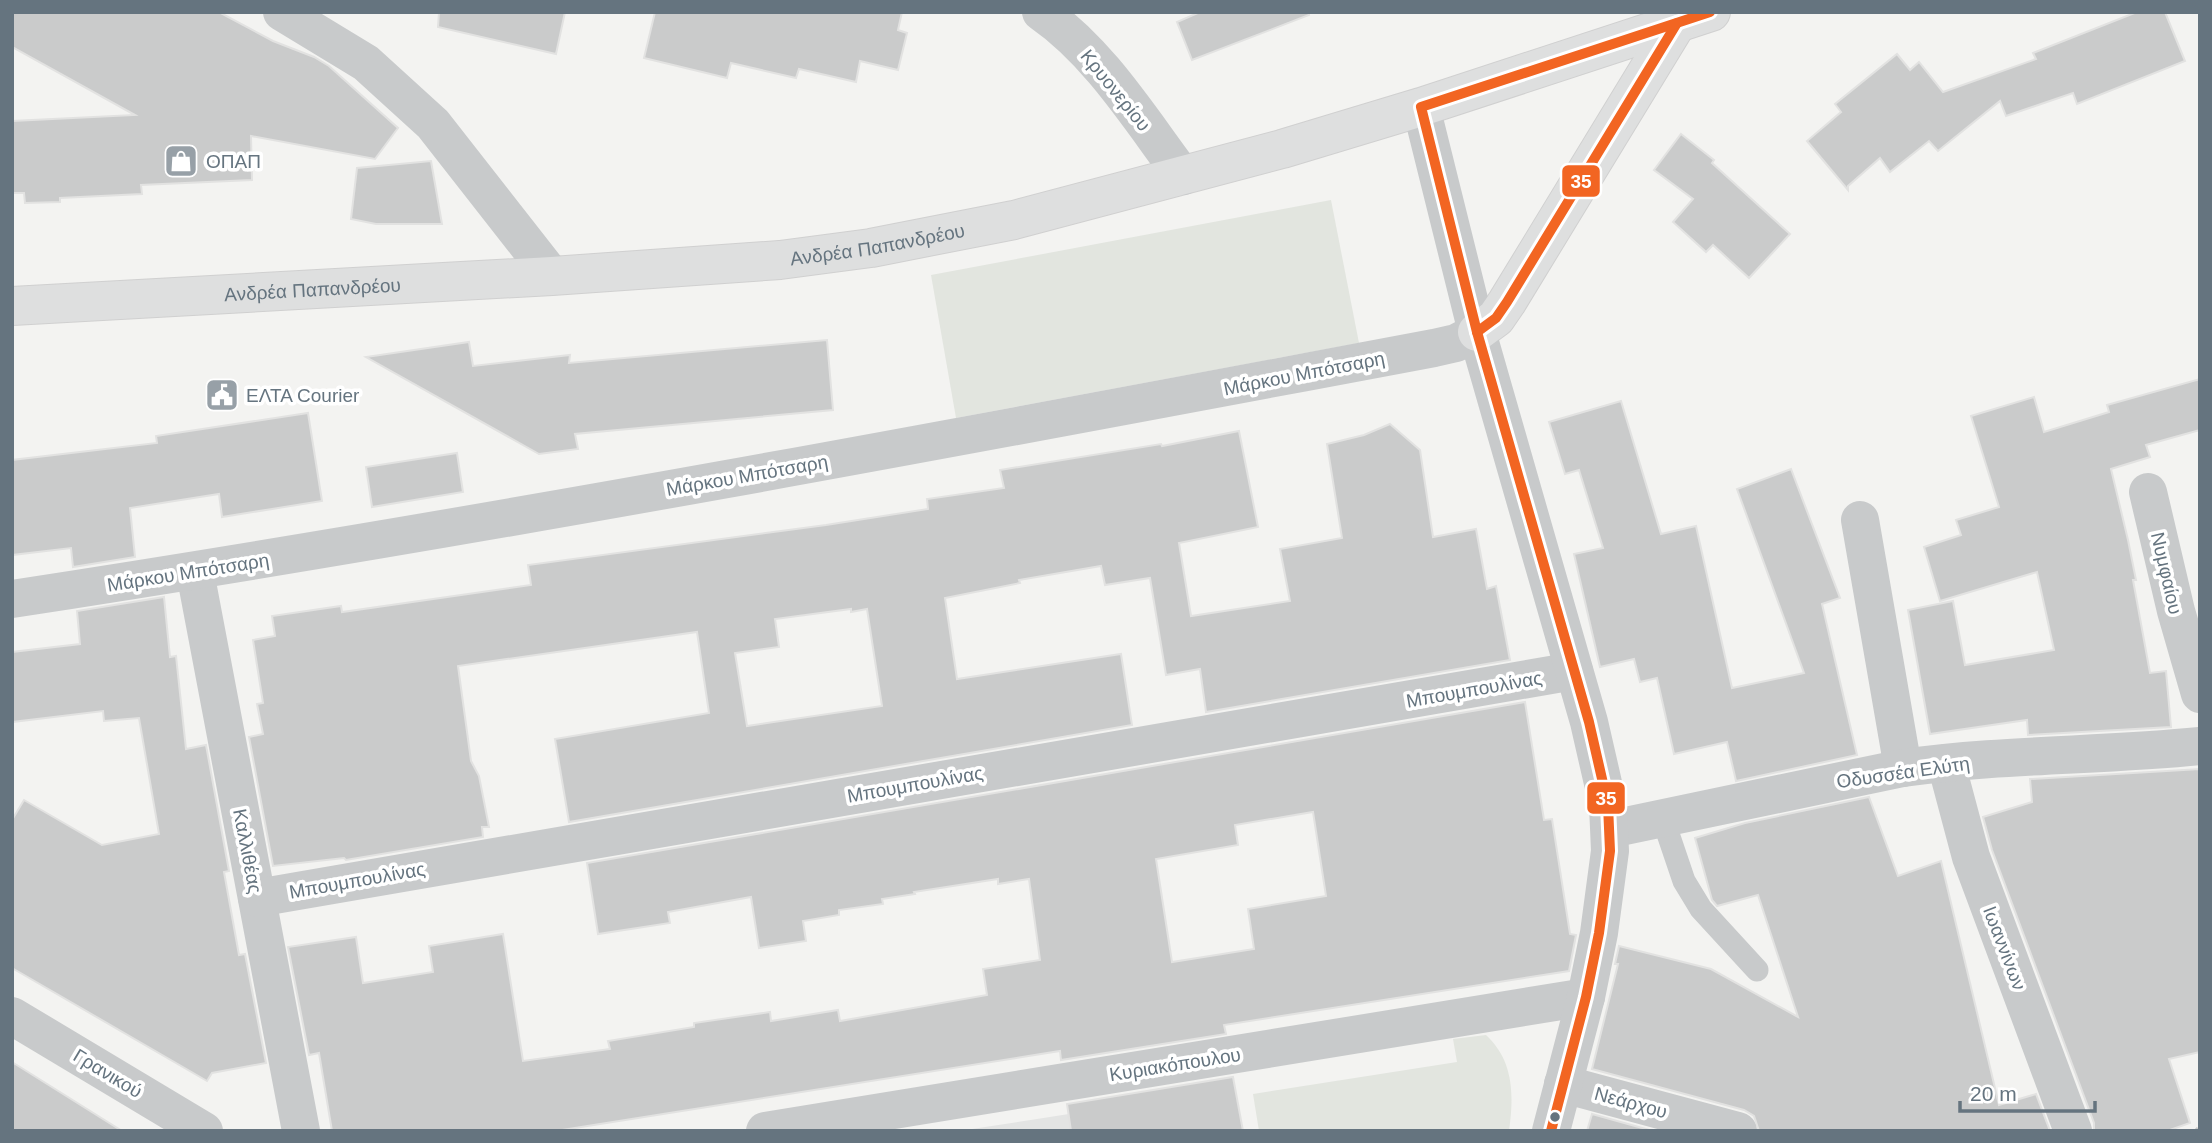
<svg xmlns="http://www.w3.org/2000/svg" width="2212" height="1143" font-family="Arial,sans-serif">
<rect width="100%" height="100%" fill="#f3f3f1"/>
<!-- built -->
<path fill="#e3e4e3" d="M1069,1114L1071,1131H959Z"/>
<!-- green -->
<g fill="#e2e5df">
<path d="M1331,200L1359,343L956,418L931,275Z"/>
<path d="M1486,1035C1514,1061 1514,1095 1509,1131H1259L1253,1094L1457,1062L1453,1039Z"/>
</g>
<!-- building -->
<g fill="#cacbcb" stroke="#e2e2e1" stroke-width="2" fill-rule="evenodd">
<path d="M12,12H219L273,41L314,57L329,66L398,128L375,159L251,136L252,180L141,185L142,194L60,198V202L25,203L24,193H12V121L135,115L12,47Z"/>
<path d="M439,12H565L556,54L438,27Z"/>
<path d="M655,12H902L898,30L907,33L898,70L860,61L856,82L799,69L796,78L731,63L727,78L644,58Z"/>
<path d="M1200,12H1308L1309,15L1192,60L1177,22Z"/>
<path d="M2137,12H2165L2185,61L2077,104L2073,93L2006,116L2000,101L1938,151L1929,141L1890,172L1880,158L1848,186V190L1807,141L1841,112L1835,104L1897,54L1910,70L1919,62L1943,92L2036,59L2033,53Z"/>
<path d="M1681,134L1714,160L1712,163L1790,234L1749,278L1713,245L1706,252L1673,222L1693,199L1654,170Z"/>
<path d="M431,161L442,224H376L351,219L357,168Z"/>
<path d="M827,340L833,410L575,434L578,449L539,454L366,357L469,342L473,366L570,355L569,363Z"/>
<path d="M2200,379V430L2146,445L2150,457L2111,469L2128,540L2136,580H2133L2150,673L2166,671L2171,727L2028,735L2027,720L1930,734L1908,610L1953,601L1965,665L2054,650L2037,572L1940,601L1924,547L1961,535L1956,520L1999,507L1971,416L2034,397L2044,432L2109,412L2107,405Z"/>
<path d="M1621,401L1661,534L1696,526L1732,688L1804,673L1737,489L1791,469L1840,598L1822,604L1857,755L1736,781L1727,742L1674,754L1657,678L1640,682L1634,659L1600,667L1574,554L1603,548L1579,470L1565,474L1549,422Z"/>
<path d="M308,413L322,501L222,517L219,494L130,508L135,557L73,567L71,548L12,555V460L157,443L156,436Z"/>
<path d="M1390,424L1420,450L1433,537L1476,529L1487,589L1496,586L1510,660L1206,712L1200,669L1166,675L1150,578L1105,585L1101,566L1019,580L1020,583L945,598L957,679L1121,654L1132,725L569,822L555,739L709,713L697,632L458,666L471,761L479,776L489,827H482L483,837L346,860L344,858L273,866L249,737L263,734L257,704L263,703L253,640L275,636L272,616L341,606L342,612L531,585L528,565L826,525L928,509L927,499L1004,488L1000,470L1161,444L1162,446L1239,431L1258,527L1179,543L1191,616L1290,601L1280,549L1342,538L1327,444L1364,435ZM851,609V612L867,609L882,706L747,726L735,653L779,647L775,619Z"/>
<path d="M457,453L463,492L372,507L366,467Z"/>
<path d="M164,597L170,657L176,656L186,749L206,745L229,871L224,872L239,955L245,954L266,1063L212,1073L207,1081L12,968V820L24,800L102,845L159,834L139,718L104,721L103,711L12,722V652L80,644L77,611Z"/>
<path d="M1525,702L1544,820L1552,819L1570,934L1576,935L1569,971L1224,1025L1226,1034L1061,1060L1060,1051L556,1131H332L319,1053L309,1055L288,947L356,937L363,983L433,972L429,946L503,934L523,1061L610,1049L608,1041L694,1027V1023L770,1012L771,1021L838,1010L840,1021L987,995L983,969L1040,960L1029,879L998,884V879L914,892L915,894L882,899L883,904L839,910V915L803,921L806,941L759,948L751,897L668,912L670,923L598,934L587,863ZM1313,812L1326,896L1248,909L1254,949L1172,962L1156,859L1238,845L1235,825Z"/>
<path d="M2200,769V1052L2169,1059L2190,1123L2167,1131H2094V1123L1992,850L1983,817L2032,802L2030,779Z"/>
<path d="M1869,797L1898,876L1941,861L1999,1105L2036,1094L2050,1131H1759L1754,1116L1744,1110L1592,1069L1618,964H1615L1619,946L1711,969L1798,1017L1758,895L1717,906L1712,900L1695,838L1745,823Z"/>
<path d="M12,1062L122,1131H12Z"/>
<path d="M1233,1077L1243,1131H1071L1067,1104Z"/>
<path d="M1592,1114L1653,1131H1587Z"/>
</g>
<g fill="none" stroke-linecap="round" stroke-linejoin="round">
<defs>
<g id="secondary">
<path id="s1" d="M12,306L552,276L780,260L871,248L1014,220L1282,149L1421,107L1711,12"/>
<path d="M1477,332L1496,318L1507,302L1677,23"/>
</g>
</defs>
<!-- secondary casing -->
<use href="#secondary" stroke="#d0d0d0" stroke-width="40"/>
<!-- path -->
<path stroke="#c7c8c7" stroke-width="4.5" stroke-dasharray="3.5 3.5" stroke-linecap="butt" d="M2196,1131L2200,1127"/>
<!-- service -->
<path stroke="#c8cacb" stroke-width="23" d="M1663,819L1684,881L1701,909L1757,970"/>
<!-- minor -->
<g stroke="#c8cacb" stroke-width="38">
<path d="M282,12L366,63L433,124L552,276"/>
<path d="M1041,12C1100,53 1140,119 1183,176"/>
<path d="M2148,492L2176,611L2200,694"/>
<path d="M1860,520L1903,768"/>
<path d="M195,572L301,1131"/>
<path d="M12,599C488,526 961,437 1434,348L1456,343L1477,332"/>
<path d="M1946,763L1971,857L2073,1131"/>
<path d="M1611,829L1903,768C2001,754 2101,756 2200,746"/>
<path d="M257,898L1574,671"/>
<path d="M12,1016L204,1131"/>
<path d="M1563,1084L1738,1131"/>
<path d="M765,1131L1586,997"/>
</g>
<!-- tertiary -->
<path stroke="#c8cacb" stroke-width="38" d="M1421,107L1477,332L1589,722L1608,805L1610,851L1599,933L1586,997L1551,1131"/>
<!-- secondary -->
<use href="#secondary" stroke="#dedfdf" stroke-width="38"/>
<defs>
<g id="bus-1">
<path d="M1477,332L1496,318L1507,302L1677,23"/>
<path d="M1551,1131L1586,997L1599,933L1610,851L1608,805L1589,722L1477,332L1421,107L1710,12"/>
</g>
</defs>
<!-- bus-1 casing -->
<use href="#bus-1" stroke="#fff" stroke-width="16"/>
<!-- bus-1 -->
<use href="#bus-1" stroke="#f26522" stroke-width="10"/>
</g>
<!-- icons -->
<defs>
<symbol id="shop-square" viewBox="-11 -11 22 22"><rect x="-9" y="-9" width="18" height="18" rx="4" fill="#97a0a7" stroke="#fff"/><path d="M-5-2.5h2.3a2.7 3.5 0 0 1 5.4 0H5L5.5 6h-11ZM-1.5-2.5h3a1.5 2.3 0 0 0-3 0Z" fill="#fff"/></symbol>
<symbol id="civic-square" viewBox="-11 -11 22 22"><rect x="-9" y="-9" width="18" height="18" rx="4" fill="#97a0a7" stroke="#fff"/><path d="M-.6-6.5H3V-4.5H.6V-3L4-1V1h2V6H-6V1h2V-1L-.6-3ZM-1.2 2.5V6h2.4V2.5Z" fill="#fff"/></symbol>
</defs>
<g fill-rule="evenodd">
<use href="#shop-square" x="162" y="142" width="38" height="38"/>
<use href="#civic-square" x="203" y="376" width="38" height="38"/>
</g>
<!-- markers -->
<circle fill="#65747f" stroke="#fff" stroke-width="2.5" cx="1555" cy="1117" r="6"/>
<g text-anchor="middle" stroke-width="7" stroke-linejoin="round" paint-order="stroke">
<!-- street labels -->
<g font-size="19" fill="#65747f" stroke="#fff">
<text transform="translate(1116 90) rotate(51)" y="7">Κρυονερίου</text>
<text dy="7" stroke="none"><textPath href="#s1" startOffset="868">Ανδρέα Παπανδρέου</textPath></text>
<text dy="7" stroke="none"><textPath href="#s1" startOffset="301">Ανδρέα Παπανδρέου</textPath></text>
<text transform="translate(1304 373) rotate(-11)" y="7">Μάρκου Μπότσαρη</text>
<text transform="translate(747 475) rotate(-10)" y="7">Μάρκου Μπότσαρη</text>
<text transform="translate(188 572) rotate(-9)" y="7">Μάρκου Μπότσαρη</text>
<text transform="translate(2167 573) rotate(77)" y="7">Νυμφαίου</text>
<text transform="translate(1474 689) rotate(-10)" y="7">Μπουμπουλίνας</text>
<text transform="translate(1903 772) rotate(-8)" y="7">Οδυσσέα Ελύτη</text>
<text transform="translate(915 784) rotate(-10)" y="7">Μπουμπουλίνας</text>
<text transform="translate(248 851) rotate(79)" y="7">Καλλιθέας</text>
<text transform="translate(357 880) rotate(-10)" y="7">Μπουμπουλίνας</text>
<text transform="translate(2005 948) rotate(69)" y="7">Ιωαννίνων</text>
<text transform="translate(1175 1064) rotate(-9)" y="7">Κυριακόπουλου</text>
<text transform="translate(108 1073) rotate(31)" y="7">Γρανικού</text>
<text transform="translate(1631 1102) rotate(15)" y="7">Νεάρχου</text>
</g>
<!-- poi labels -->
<g font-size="19" fill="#65747f" stroke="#fff" text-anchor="start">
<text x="206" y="168">ΟΠΑΠ</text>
<text x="246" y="402">ΕΛΤΑ Courier</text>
</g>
</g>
<g stroke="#fff" stroke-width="2.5">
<rect x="1561" y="164" width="40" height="34" rx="7" fill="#f26522"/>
<rect x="1586" y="781" width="40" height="34" rx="7" fill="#f26522"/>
</g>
<g font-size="19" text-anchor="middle" font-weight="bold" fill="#fff">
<text x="1581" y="188">35</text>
<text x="1606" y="805">35</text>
</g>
<!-- border -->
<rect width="2212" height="1143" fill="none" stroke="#65747f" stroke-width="28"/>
<!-- scale -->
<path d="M1960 1101v10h135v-10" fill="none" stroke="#65747f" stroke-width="3.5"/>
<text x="1970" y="1101" font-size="21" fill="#65747f" stroke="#ffffff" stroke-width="5" paint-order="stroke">20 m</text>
</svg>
